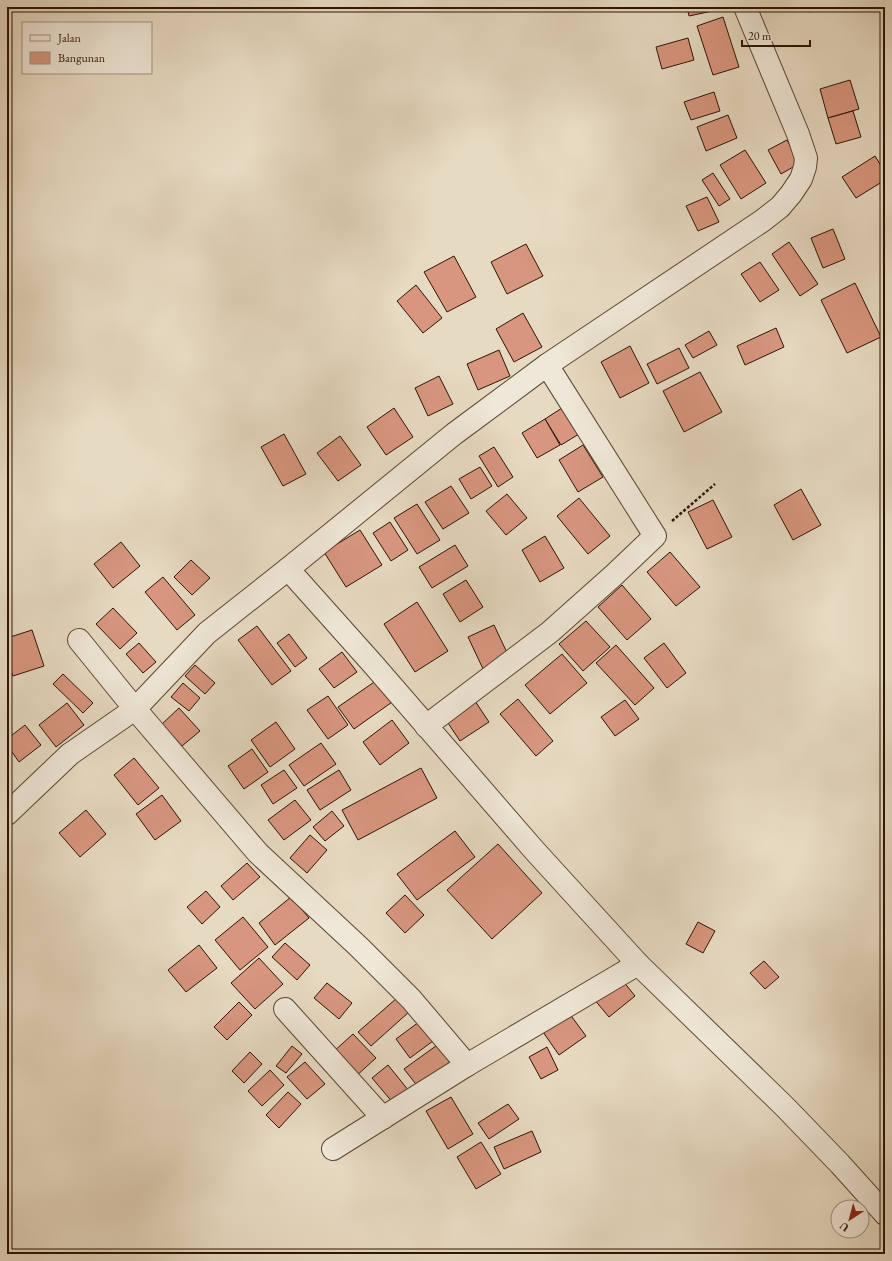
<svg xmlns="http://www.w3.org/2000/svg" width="892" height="1261" font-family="'EB Garamond',serif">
<rect width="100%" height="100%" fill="#e7dac2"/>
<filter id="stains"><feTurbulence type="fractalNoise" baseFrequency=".005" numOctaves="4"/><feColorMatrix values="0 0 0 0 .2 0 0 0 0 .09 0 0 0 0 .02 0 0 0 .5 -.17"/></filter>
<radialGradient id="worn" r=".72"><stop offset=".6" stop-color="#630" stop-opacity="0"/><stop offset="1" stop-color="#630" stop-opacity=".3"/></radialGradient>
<!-- building -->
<g fill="#d8967f" stroke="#2d1403">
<path d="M687,7H716L717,10L689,16Z"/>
<path d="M808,7H827L809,12Z"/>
<path d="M723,17L739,67L713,75L697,26Z"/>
<path d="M688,38L694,60L662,69L656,47Z"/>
<path d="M850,80L859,109L828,118L820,89Z"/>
<path d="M714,92L720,111L691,120L684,102Z"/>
<path d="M853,111L861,137L836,144L828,118Z"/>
<path d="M728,115L737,138L706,151L697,127Z"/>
<path d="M787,140L800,163L781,174L768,150Z"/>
<path d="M745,150L766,183L741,199L720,165Z"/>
<path d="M875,156L885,172V180L856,198L842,177Z"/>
<path d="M713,173L730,199L719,206L702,180Z"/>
<path d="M707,197L719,222L698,231L686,206Z"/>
<path d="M833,229L845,259L823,268L811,238Z"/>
<path d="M789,242L818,284L800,296L772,254Z"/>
<path d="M526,244L543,276L507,294L491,262Z"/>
<path d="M454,256L476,297L447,312L424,272Z"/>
<path d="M760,262L779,290L760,302L741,274Z"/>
<path d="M855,283L881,337L847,353L821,300Z"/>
<path d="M416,285L442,318L423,333L397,301Z"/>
<path d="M523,313L542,347L514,362L496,329Z"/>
<path d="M776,328L784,347L745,365L737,346Z"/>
<path d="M709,331L717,345L693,358L685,345Z"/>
<path d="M630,346L649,383L620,398L601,362Z"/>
<path d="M679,348L689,368L657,384L647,364Z"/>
<path d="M499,350L510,376L478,390L467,364Z"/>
<path d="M700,372L722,412L684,432L663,391Z"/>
<path d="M439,376L453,404L428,416L415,388Z"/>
<path d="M394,408L413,437L386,455L367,427Z"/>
<path d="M562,408L579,434L561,445L545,419Z"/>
<path d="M545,419L560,445L537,458L522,433Z"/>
<path d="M284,434L306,474L283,486L261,447Z"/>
<path d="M340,436L361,465L338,481L317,453Z"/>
<path d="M583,445L603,477L578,492L559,460Z"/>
<path d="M494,447L513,477L498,487L479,456Z"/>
<path d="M480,467L492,486L471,499L459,479Z"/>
<path d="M451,486L469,513L443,529L425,502Z"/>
<path d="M801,489L821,525L793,540L774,505Z"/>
<path d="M507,494L527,518L506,535L486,511Z"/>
<path d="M579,498L610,536L588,554L557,516Z"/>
<path d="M713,500L732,537L707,549L688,512Z"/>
<path d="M417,504L440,540L417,554L394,518Z"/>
<path d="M390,522L408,550L391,561L373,533Z"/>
<path d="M360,530L382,565L346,587L324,552Z"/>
<path d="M545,536L564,568L540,582L522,550Z"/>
<path d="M121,542L140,566L113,588L94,564Z"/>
<path d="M455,545L468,566L432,588L419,567Z"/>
<path d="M670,552L700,587L676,606L647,572Z"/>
<path d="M191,560L210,578L192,595L174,577Z"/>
<path d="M163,577L195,615L177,630L145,592Z"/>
<path d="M466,580L483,607L460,622L443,594Z"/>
<path d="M622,585L651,619L627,640L598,607Z"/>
<path d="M417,602L448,651L415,672L384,624Z"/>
<path d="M113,608L137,633L120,649L96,624Z"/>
<path d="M586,621L610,647L583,671L559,644Z"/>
<path d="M494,625L510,659L484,671L468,637Z"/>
<path d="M257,626L291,671L272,685L238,640Z"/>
<path d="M32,630L44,666L13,676L7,660V638Z"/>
<path d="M289,634L307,658L295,667L277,643Z"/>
<path d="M139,643L156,662L143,673L126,654Z"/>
<path d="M664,643L686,673L667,688L644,658Z"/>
<path d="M616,645L654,688L635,705L596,663Z"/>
<path d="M342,652L357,672L334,688L319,669Z"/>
<path d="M562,654L587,683L550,714L525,685Z"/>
<path d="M195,665L215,683L205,694L185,676Z"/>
<path d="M63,674L93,703L83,713L53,684Z"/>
<path d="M380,678L395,700L354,729L338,707Z"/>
<path d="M183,683L200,698L189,711L171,697Z"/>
<path d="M328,696L348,725L328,739L307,710Z"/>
<path d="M518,699L553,741L536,756L500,714Z"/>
<path d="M625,700L639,719L615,736L601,717Z"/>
<path d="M475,701L489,722L460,741L446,720Z"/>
<path d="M67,703L84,725L56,747L39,725Z"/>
<path d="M179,708L200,731L182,746L162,724Z"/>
<path d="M392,720L409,743L380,765L363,742Z"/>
<path d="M276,722L295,749L270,767L251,740Z"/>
<path d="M25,725L41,745L19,762L7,745V739Z"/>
<path d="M321,743L336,764L304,786L289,765Z"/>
<path d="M252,749L268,772L244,789L228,766Z"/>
<path d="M134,758L159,788L138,805L114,775Z"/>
<path d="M421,768L437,798L358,840L342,810Z"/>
<path d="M284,770L297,788L273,804L261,785Z"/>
<path d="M339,770L351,790L320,810L307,790Z"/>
<path d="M162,795L181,821L155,840L136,814Z"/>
<path d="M295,800L311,820L284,840L268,820Z"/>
<path d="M86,810L106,834L80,857L59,833Z"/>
<path d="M332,811L344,826L325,841L313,827Z"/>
<path d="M455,831L475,857L417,900L397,874Z"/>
<path d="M310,835L327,850L307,873L290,858Z"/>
<path d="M498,844L542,893L492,939L447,890Z"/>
<path d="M247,863L260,877L233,900L221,886Z"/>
<path d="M206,891L220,907L202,924L187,907Z"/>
<path d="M405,895L424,915L405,933L386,913Z"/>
<path d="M291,897L309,918L275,945L259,923Z"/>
<path d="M243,917L268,947L240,970L215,940Z"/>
<path d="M698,922L715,931L703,953L686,944Z"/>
<path d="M285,943L310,965L297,980L272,957Z"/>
<path d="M199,945L217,968L186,992L168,970Z"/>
<path d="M259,958L283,984L255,1009L231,983Z"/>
<path d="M764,961L779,977L765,989L750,973Z"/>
<path d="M619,976L635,996L609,1017L593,998Z"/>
<path d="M327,983L352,1003L339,1019L314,998Z"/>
<path d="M397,998L409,1012L371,1046L358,1032Z"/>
<path d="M239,1002L252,1015L227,1040L214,1027Z"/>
<path d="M569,1013L586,1036L559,1055L543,1032Z"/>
<path d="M423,1019L437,1038L410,1058L396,1039Z"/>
<path d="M353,1034L376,1058L355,1077L332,1053Z"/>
<path d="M440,1043L455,1062L419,1088L404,1069Z"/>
<path d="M292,1046L302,1054L286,1073L276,1066Z"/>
<path d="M547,1047L558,1070L541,1079L529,1057Z"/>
<path d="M250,1052L262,1064L244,1083L232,1071Z"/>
<path d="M305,1062L325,1084L307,1099L287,1077Z"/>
<path d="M388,1065L409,1091L394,1104L372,1078Z"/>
<path d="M270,1070L284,1085L262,1106L248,1091Z"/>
<path d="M288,1092L301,1104L279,1128L266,1115Z"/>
<path d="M451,1097L473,1134L448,1149L426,1111Z"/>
<path d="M508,1104L519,1119L489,1139L478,1123Z"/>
<path d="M532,1131L541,1152L504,1169L494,1147Z"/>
<path d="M481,1142L501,1174L476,1189L457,1157Z"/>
</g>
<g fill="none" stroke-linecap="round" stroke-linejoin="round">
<defs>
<g id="minor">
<path d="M288,569L372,663L534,850L638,964L785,1107L840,1164L885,1214"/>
<path d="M79,640L135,709L258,853L359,947L411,999L467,1065"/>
<path d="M426,726L550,632L614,575L655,536L547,365"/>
<path d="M7,814L70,754L135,709L207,633L288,569L454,434L547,365L762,221L780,207L791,194L801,179L805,167L806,158L798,134L745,7"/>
<path d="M285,1009L383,1118"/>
<path d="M333,1149L467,1065L638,964"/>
</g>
</defs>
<!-- minor casing -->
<use href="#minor" stroke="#5c4633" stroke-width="24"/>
<!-- path -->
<path stroke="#2d1403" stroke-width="2.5" stroke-dasharray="3 2" stroke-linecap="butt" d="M672,521L715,484"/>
<!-- minor -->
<use href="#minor" stroke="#efe7d7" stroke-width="22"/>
</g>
<!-- margin -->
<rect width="892" height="1261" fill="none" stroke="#e7dac2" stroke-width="24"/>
<rect x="8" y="8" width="876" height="1245" fill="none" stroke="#2d1403" stroke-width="2"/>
<rect x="12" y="12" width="868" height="1237" fill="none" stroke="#2d1403"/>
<!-- legend -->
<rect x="22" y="22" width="130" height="52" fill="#efe7d7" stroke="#a19382"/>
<rect x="30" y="35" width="20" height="6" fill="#efe7d7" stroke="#a19382"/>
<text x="58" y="42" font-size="12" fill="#2d1403">Jalan</text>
<rect x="30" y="52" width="20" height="12" fill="#d8967f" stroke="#a19382"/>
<text x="58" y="62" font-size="12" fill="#2d1403">Bangunan</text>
<!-- north arrow -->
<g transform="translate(850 1219) rotate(216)"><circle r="19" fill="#efe7d7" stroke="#a19382"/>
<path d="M0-3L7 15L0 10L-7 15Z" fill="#8f2418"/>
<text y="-6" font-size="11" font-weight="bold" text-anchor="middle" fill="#2d1403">U</text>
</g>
<!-- scale -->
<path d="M742 40v6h68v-6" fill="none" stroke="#2d1403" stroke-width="2"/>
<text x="748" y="40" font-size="12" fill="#2d1403" stroke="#efe7d7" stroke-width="3" paint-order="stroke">20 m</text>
<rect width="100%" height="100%" filter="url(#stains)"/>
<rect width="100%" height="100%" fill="url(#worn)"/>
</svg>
